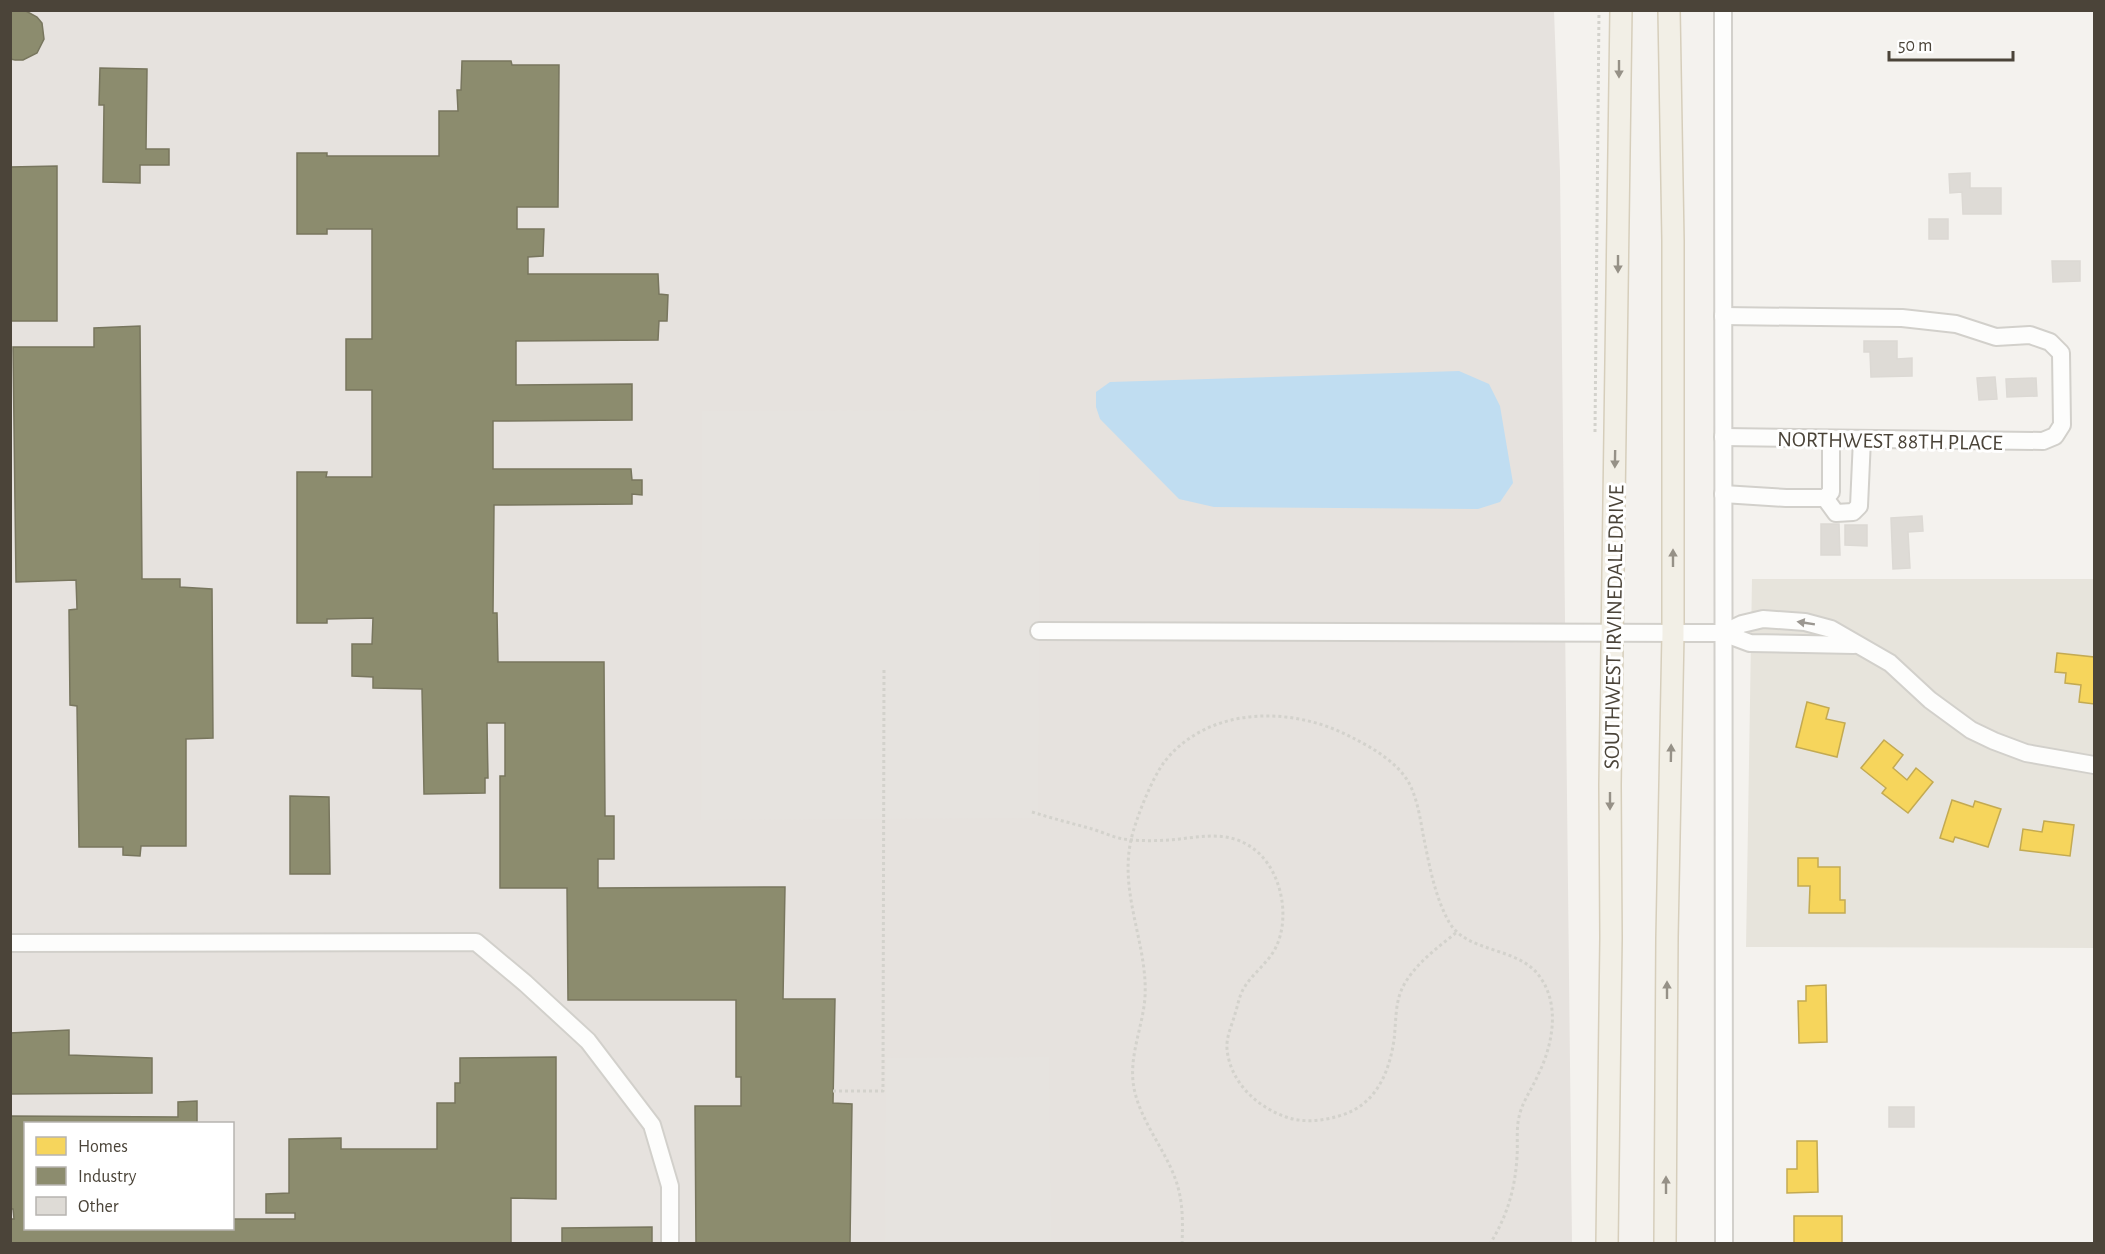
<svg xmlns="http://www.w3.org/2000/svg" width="2105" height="1254" font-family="'Alegreya Sans',sans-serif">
<rect width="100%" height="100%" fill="#f4f2ee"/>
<!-- residential -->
<path fill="#e7e4dc" d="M1752,579H2094V948L1746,947Z"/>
<!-- industrial -->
<path fill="#e6e2de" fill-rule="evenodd" d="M10,11H1554L1560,172L1572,1243H11ZM26,1124H232V1228H26Z"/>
<!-- parking -->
<g fill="#e6e3df">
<path d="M1040,410L1038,818L701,820L702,411Z"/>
<path d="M1049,1057L1051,1243H885L886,1058Z"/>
</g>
<!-- water -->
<path fill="#c0ddf1" d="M1459,371L1489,384L1500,406L1513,483L1500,502L1478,509L1214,507L1179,499L1100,419L1096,407V392L1110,382Z"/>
<!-- homes -->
<g fill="#f6d55c" stroke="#c3aa52" stroke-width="1.5">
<path d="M2057,653L2094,657V704L2079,702L2081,685L2065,683L2066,673L2055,672Z"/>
<path d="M1807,702L1829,708L1826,719L1845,723L1837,757L1796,747Z"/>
<path d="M1884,740L1903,755L1893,768L1907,780L1916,768L1933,782L1908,813L1882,793L1886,788L1861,768Z"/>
<path d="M1952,800L1973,807L1975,801L2001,809L1988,847L1955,837L1953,842L1940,838Z"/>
<path d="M2044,821L2074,825L2070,856L2020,850L2023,829L2042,832Z"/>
<path d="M1798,858H1818V867H1840V900H1845V913H1809L1810,886H1798Z"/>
<path d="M1826,985L1827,1042L1799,1043L1798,1001H1806V986Z"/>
<path d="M1797,1141H1817L1818,1192L1787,1193V1169H1797Z"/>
<rect x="1794" y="1216" width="48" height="28"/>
</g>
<!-- industry -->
<g fill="#8c8c6e" stroke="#78765e" stroke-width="1.5">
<path d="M24,10L37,17L42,23L44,39L37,53L23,60H15L10,59V11Z"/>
<path d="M462,61H511L512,65H559L558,207H517V229H544L543,256L528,257V274H658L659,294L668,295L667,321H659L658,340L516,341V385L632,384V420L493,421V469H631L632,480H642V495L632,494V504L494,505L493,613H497L498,662H604L605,816H614V859H598V888L785,887L783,999H835L833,1103L852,1104L850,1244H696L695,1106H741V1077H736V1000H568L567,888H500V776H505V723H487L488,778H485V793L424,794L422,689L373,688V677L352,676V644H372L373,618L327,619V623H297V472H327L326,477H372V390H346V339H372V229H327V234H297V153H327V156H439V111H458L457,90H461Z"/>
<path d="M100,68L147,69L146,149H169V165H140V183L103,182L104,105H99Z"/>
<path d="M57,166V321H10V167Z"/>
<path d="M140,326L142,579H180V587L212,589L213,738L186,739V846H141L140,856L123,855V847H79L77,706L70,705L69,610L77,609L76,580L16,582L13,347H94V328Z"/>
<path d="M290,796L329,797L330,874H290Z"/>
<path d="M69,1030V1055L152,1058V1093L10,1094V1033Z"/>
<path d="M556,1057V1199L511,1198V1244H10V1219H14L13,1209H10V1116L178,1117V1102L197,1101V1124H26V1228H232V1219H295V1213H266V1194L289,1193V1139L341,1138V1149H437V1103H455V1083H460V1058Z"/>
<path d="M652,1227V1244H562V1228Z"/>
</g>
<!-- building -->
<g fill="#dedbd6" stroke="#dcd9d4" stroke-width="1.5">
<path d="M1970,173V188H2001V214H1963L1962,192L1950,193L1949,174Z"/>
<rect x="1929" y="219" width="19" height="20"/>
<path d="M2052,261H2080V281L2053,282Z"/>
<path d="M1864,341H1897V359L1912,358V376L1871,377L1870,352H1864Z"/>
<path d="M1995,377L1997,399L1979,400L1977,378Z"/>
<path d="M2036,378L2037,396L2007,397L2006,379Z"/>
<path d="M1922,516L1923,531L1908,532L1910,568L1893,569L1891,518Z"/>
<path d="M1821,524H1839L1840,555H1821Z"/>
<path d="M1845,525H1867V546L1845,545Z"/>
<rect x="1889" y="1107" width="25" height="20"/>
</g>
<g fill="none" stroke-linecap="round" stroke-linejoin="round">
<defs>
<g id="minor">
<path d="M1723,10L1724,1244"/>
<path d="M1723,316L1902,318L1956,324L1996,337L2030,335L2050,342L2061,353L2062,425L2055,436L2043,441L1723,437"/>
<path d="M1723,494L1786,498H1825L1831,492V439"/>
<path d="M1825,498L1836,513L1853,512L1859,506L1862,439"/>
<path d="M1039,631L1699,633H1723L1742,624L1763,619L1805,622L1831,629L1890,663L1930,700L1971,730L1994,741L2026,753L2094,765"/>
<path d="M1723,633L1750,643L1854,645"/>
<path d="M10,943L476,942L525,983L588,1041L652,1125L670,1186V1244"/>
</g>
<g id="major">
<path d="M1607,1244L1611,938L1610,785L1621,10"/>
<path d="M1665,1244L1667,938L1673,634V241L1669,10"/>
</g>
</defs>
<!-- minor casing -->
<use href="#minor" stroke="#d2d0cb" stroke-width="20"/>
<!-- major casing -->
<use href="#major" stroke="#d6cebb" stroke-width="24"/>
<!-- path -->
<g stroke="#d3d2cc" stroke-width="3" stroke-dasharray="3 3" stroke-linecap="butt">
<path d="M1595,432L1599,10"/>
<path d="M1032,812C1051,818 1070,823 1089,828C1100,831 1112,837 1123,839C1138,841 1154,841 1169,840C1196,838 1223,830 1248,845C1281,864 1292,917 1275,949C1267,964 1252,974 1244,988C1239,996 1238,1005 1235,1014C1232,1025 1226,1037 1227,1049C1230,1082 1257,1107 1286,1117C1303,1123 1322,1121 1339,1116C1375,1106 1389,1074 1394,1040C1396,1024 1395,1006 1401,991C1411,967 1437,948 1457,932"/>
<path d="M833,1091H883L884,668"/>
<path d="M1182,1244C1183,1221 1183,1199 1175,1178C1164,1148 1140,1120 1134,1088C1128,1057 1143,1027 1145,997C1148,945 1119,894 1131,840C1136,818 1152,778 1165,761C1210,705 1294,706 1353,738C1373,748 1398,763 1409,783C1417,798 1420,817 1423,834C1429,863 1434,895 1449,922C1468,955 1521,945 1542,980C1560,1008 1552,1047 1538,1075C1532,1089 1522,1102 1519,1117C1516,1130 1518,1144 1517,1157C1515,1190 1507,1216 1490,1244"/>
</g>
<!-- minor -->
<use href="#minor" stroke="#fdfdfc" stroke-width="16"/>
<!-- major -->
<use href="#major" stroke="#f2efe6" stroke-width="21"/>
</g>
<!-- one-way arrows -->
<defs><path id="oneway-solid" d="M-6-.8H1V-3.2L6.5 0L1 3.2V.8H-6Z" transform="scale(1.5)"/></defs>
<g fill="#969187">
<use href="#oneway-solid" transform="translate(1619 69) rotate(90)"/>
<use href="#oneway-solid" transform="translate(1618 264) rotate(90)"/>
<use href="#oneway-solid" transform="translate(1615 459) rotate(91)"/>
<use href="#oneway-solid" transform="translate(1673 558) rotate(-90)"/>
<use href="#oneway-solid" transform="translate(1671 753) rotate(-89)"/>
<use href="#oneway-solid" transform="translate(1610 801) rotate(90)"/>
<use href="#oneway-solid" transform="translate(1667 990) rotate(-90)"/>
<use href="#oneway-solid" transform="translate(1666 1185) rotate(-90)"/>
</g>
<use fill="#9b9791" href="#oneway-solid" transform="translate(1806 623) rotate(-171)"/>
<g text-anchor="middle" stroke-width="6" stroke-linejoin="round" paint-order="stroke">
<!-- street labels -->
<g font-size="22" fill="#4b4439" stroke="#fff">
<text transform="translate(1890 440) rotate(1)" y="8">NORTHWEST 88TH PLACE</text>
<text transform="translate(1613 627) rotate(-89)" y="8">SOUTHWEST IRVINEDALE DRIVE</text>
</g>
</g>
<!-- border -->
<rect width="2105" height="1254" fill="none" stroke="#4b4439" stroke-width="24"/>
<!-- legend -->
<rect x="24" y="1122" width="210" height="108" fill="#ffffff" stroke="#b7b4b0" stroke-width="1.5"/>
<rect x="36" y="1137" width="30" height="18" fill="#f6d55c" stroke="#b7b4b0" stroke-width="1.5"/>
<text x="78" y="1152" font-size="18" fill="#4b4439">Homes</text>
<rect x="36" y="1167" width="30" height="18" fill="#8c8c6e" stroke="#b7b4b0" stroke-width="1.5"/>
<text x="78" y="1182" font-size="18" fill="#4b4439">Industry</text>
<rect x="36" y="1197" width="30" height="18" fill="#dedbd6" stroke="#b7b4b0" stroke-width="1.5"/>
<text x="78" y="1212" font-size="18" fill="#4b4439">Other</text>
<!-- scale -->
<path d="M1889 51v9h124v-9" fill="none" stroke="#4b4439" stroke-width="3"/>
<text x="1898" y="51" font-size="18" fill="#4b4439" stroke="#ffffff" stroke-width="4.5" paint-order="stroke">50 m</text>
</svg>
